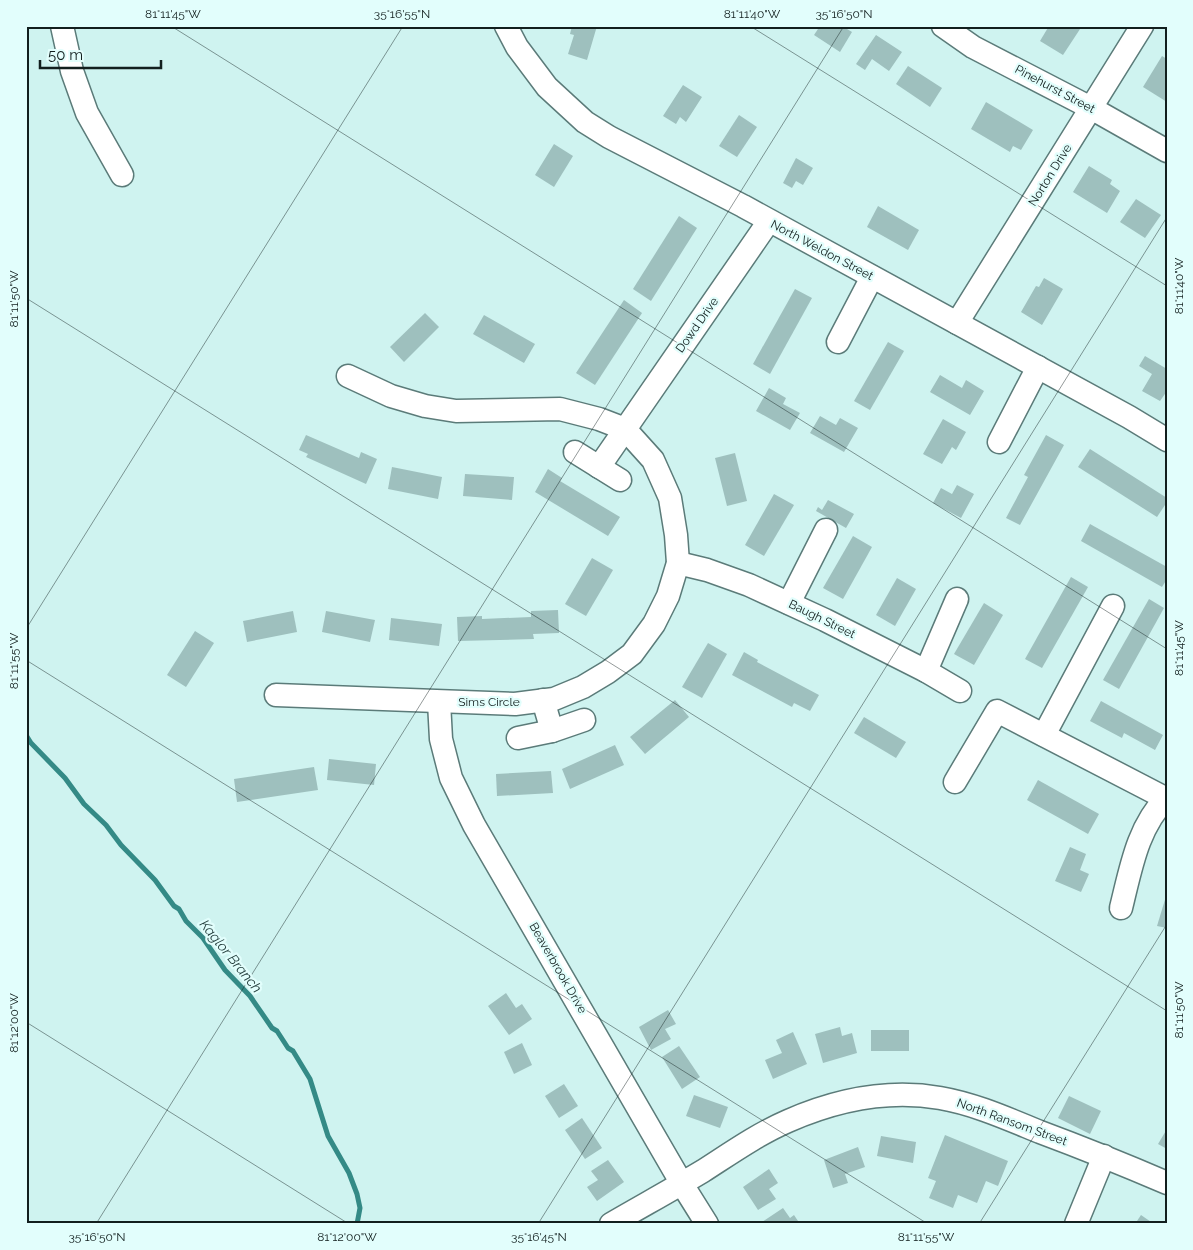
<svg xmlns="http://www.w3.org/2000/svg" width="1193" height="1250" font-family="Raleway,sans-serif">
<rect width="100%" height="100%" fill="#cff3f0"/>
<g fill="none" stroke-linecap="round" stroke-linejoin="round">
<!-- stream -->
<path stroke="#348a86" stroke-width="5" d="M26,735L31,743L65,778L84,804L106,825L121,845L155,880L174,906L179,909L186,921L203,938L225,970L250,996L272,1028L277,1031L288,1048L293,1051L310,1079L328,1136L349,1173L357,1194L360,1208L357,1224"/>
</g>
<!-- building -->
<g fill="#9ec0be">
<path d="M572,26H597L587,60L568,54L574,35L570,34Z"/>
<path d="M820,26H842L852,32L840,52L814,35Z"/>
<path d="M1049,26H1082L1063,55L1040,41Z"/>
<path d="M876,35L902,52L889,71L872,59L865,70L856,64Z"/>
<path d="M1162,56L1167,59V102L1143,87Z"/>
<path d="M908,66L942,88L930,107L896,84Z"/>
<path d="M683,85L702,97L686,122L680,117L676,124L663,116Z"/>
<path d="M986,102L1033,130L1021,150L1013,146L1010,152L971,129Z"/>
<path d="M739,115L757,127L737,157L719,146Z"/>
<path d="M554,144L573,156L554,187L535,175Z"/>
<path d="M796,158L813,168L803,185L796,181L792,188L783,183Z"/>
<path d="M1089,166L1112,180L1110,184L1120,191L1107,213L1073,192Z"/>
<path d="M1136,199L1161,215L1145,238L1120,222Z"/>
<path d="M878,206L919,230L908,250L867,227Z"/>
<path d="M679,216L697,228L651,301L633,289Z"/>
<path d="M1044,278L1063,289L1042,325L1021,312L1036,286L1039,287Z"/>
<path d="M795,289L812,298L770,374L753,364Z"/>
<path d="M624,300L642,313L595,385L576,373Z"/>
<path d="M425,313L439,327L404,362L390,347Z"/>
<path d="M484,315L535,344L524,363L473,334Z"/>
<path d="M888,342L904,351L870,410L854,401Z"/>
<path d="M1145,356L1167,369V391L1160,401L1142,391L1152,374L1139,366Z"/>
<path d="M940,375L962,388L966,380L984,391L970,415L930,392Z"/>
<path d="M769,388L786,398L783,404L800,413L790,430L756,411Z"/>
<path d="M820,416L836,425L840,418L858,428L844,452L810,433Z"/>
<path d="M943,419L966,432L956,450L952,447L942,464L923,454Z"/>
<path d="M306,435L359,458L361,452L377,459L366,484L306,457L308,454L299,450Z"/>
<path d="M1046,435L1064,445L1020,525L1006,518L1028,477L1024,475Z"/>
<path d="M1090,449L1167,498V502L1157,517L1078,467Z"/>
<path d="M735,453L747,501L727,506L715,458Z"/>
<path d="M392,467L442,477L438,499L388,489Z"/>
<path d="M548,469L562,478L560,481L620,517L608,536L535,492Z"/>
<path d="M465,474L514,477L512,500L463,496Z"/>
<path d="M957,485L974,494L961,518L933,503L941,488L952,494Z"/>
<path d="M774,494L794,505L764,556L745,545Z"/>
<path d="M828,500L854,514L846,528L816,511L818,507L822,510Z"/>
<path d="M1090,524L1167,567V579L1162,587L1081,541Z"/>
<path d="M853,536L872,547L843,599L823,588Z"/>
<path d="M592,558L613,570L586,616L565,604Z"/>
<path d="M1071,577L1088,587L1042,668L1025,659Z"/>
<path d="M897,578L916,589L895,626L876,615Z"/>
<path d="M1149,599L1164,608L1119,689L1103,680Z"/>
<path d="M984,603L1003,615L974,665L954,654Z"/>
<path d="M558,610L559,633L533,634L534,639L458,641L457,617L482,616V619L531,617V611Z"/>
<path d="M293,611L297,632L247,642L243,621Z"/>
<path d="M326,611L375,620L370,642L322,632Z"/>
<path d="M391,618L442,624L439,646L389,640Z"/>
<path d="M195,631L214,643L186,687L167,675Z"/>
<path d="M708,643L727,654L702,698L682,687Z"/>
<path d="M744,652L758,660L757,662L819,695L810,711L794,703L792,707L732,675Z"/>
<path d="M675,700L689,717L645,754L630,737Z"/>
<path d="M1101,701L1163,735L1155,750L1124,733L1122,738L1090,721Z"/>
<path d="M864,717L906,742L896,758L854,733Z"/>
<path d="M615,745L624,765L570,789L562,769Z"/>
<path d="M329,759L376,764L374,785L327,780Z"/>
<path d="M314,767L318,790L237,802L234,779Z"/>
<path d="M551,771L553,793L497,796L496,774Z"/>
<path d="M1038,780L1099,814L1088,834L1027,800Z"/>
<path d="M1070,847L1086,854L1080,870L1089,874L1081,892L1055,881Z"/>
<path d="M1167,893V928L1157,926Z"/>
<path d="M506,993L516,1008L522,1004L532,1019L509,1035L488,1006Z"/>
<path d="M668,1010L676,1024L665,1029L671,1039L651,1050L639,1027Z"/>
<path d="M840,1027L842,1036L852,1033L857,1053L823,1063L815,1034Z"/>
<rect x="871" y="1030" width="38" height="21"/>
<path d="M793,1032L807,1064L773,1079L765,1060L782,1053L776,1040Z"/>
<path d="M522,1043L532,1065L514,1074L504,1052Z"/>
<path d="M679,1046L700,1077L682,1089L662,1057Z"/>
<path d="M564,1084L578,1106L559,1118L545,1096Z"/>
<path d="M694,1095L728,1107L720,1128L686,1116Z"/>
<path d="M1069,1096L1101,1111L1090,1134L1058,1118Z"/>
<path d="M582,1118L602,1148L585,1159L565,1130Z"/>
<path d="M1167,1129V1149L1158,1144Z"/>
<path d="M945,1135L1008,1161L998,1186L986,1181L977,1203L958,1195L953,1208L929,1198L936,1181L928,1178Z"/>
<path d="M881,1136L916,1142L913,1163L877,1156Z"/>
<path d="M858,1147L865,1167L845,1174L848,1183L833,1188L824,1160Z"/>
<path d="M608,1160L624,1182L597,1201L587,1187L598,1180L591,1171Z"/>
<path d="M769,1169L778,1183L769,1189L776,1199L758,1210L743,1187Z"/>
<path d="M783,1208L790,1218L794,1215L800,1224H763L762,1222Z"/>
<path d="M1141,1215L1154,1224H1135Z"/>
</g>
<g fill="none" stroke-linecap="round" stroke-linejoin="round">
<defs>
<g id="minor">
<path d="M62,26L72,71L87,113L122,175"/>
<path d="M506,26L517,47L547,87L585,122L609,137L743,206L1129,417L1167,440"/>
<path d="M943,26L973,47L1091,108L1167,151"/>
<path d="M957,323L1142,26"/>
<path d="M838,342L872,277"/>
<path d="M999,442L1038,367"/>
<path d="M575,452L620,480"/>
<path d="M599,467L769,221"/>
<path d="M678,563L707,570L749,585L825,620L926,671L960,691"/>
<path d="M789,603L826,530"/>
<path d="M926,671L957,599"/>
<path d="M276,695L515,704L554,699L583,687L608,672L632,654L654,624L668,596L678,563L676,535L670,498L653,460L625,429L599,419L560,409L456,411L425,406L391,396L348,376"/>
<path d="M439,702L441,739L451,778L474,825L682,1184L707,1224"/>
<path d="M552,731L584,720"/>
<path d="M1044,735L1113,606"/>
<path d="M518,738L552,731L543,700"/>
<path d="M955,782L997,711L1165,798"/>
<path d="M1121,908C1131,868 1137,828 1167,797"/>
<path d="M611,1224C642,1206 673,1189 703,1171C731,1153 758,1134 788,1121C836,1100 888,1089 940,1098C975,1104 1008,1119 1040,1132C1083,1148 1125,1165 1167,1183"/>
<path d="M1076,1224L1104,1156"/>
</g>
</defs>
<!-- minor casing -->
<use href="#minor" stroke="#5b7b79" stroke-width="25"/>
<!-- minor -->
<use href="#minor" stroke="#fff" stroke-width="22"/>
</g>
<!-- ticks -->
<path fill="none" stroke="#121f1e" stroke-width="1" stroke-opacity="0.45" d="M171,26L1167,649M750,26L1167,286M26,298L1167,1011M26,629L403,26M26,660L928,1224M26,1022L349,1224M96,1224L844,26M538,1224L1167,217M979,1224L1167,924"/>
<g text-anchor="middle" stroke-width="4.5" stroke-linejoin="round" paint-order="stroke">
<!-- street labels -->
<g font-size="12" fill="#121f1e" stroke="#e2fefc">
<text transform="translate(1055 89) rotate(28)" y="4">Pinehurst Street</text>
<text transform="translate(1050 175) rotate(-58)" y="4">Norton Drive</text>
<text transform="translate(822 250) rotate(28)" y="4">North Weldon Street</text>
<text transform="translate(697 325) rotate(-55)" y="4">Dowd Drive</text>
<text transform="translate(822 619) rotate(26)" y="4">Baugh Street</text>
<text x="489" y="706">Sims Circle</text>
<text transform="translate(558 968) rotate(60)" y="4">Beaverbrook Drive</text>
<text transform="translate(1012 1122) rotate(20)" y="4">North Ransom Street</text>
</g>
<!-- water labels -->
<g font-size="14" font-style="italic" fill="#26403f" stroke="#e2fefc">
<text transform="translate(231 956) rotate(51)" y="5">Kaglor Branch</text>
</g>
</g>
<!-- border -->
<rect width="1193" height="1250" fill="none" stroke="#e2fefc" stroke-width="55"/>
<!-- scale -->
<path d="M40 60v8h121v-8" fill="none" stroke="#121f1e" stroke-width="2.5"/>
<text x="48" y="60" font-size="15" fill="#121f1e" stroke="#e2fefc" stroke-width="4" paint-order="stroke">50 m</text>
<rect x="28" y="28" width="1138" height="1194" fill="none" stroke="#121f1e" stroke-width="2"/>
<g font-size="12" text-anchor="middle" fill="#121f1e">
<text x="173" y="18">81°11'45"W</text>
<text x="402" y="18">35°16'55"N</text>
<text x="752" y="18">81°11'40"W</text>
<text x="844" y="18">35°16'50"N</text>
<text transform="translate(1179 286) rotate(-90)" y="4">81°11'40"W</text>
<text transform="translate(14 299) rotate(-90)" y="4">81°11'50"W</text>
<text transform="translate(1179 648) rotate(-90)" y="4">81°11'45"W</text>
<text transform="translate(14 661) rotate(-90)" y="4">81°11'55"W</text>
<text transform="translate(1179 1010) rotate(-90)" y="4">81°11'50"W</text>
<text transform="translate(14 1023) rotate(-90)" y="4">81°12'00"W</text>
<text x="97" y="1241">35°16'50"N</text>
<text x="347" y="1241">81°12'00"W</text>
<text x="539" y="1241">35°16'45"N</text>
<text x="926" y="1241">81°11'55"W</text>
</g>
</svg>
